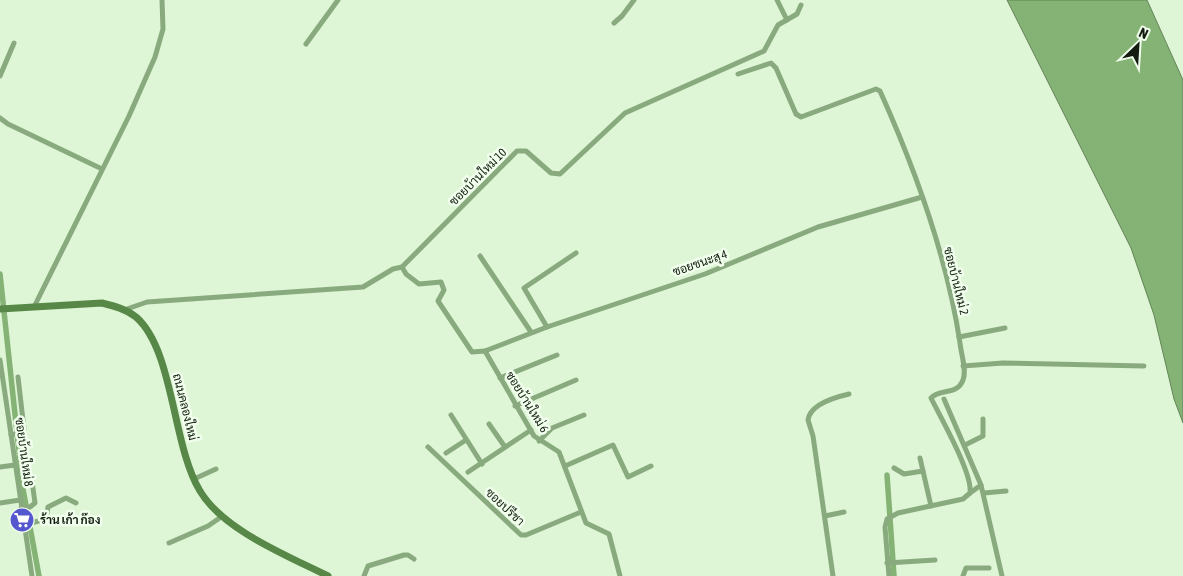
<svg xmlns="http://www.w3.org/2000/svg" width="1183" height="576" font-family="'Asap Condensed',Sarabun,sans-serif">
<rect width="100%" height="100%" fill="#def5d6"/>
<!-- water -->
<path fill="#85b275" stroke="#638557" d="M1007,0H1147L1183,80V423L1174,399L1154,315L1131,248Z"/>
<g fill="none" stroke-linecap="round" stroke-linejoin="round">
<!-- canal -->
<g stroke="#85b275" stroke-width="5.5">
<path d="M0,274L23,489L39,576"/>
<path d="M887,475L894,576"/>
</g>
<!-- street -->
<g stroke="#89aa7e" stroke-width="5">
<path d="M777,0L787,20"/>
<path d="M614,23L622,16L634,0"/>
<path d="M306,44L338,0"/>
<path d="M738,74L771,63L776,68L796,114L801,117L876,89L880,91C916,171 947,256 960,343C961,354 967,370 963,380C957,396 940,388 931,398C941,418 973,474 970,493L963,499L898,513L887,519L885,527L889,576"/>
<path d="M0,76L14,43"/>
<path d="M0,118L8,124L102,169"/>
<path d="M480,256L531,332"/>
<path d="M402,267L406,274L419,284L441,282L444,290L438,301L472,352L485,351L534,436L559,452L586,523L609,534L620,576"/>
<path d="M34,307L129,116L155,57L163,29L162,0"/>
<path d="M124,310L147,302L363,287L393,269L402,267L517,151H526L551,173L560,174L625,113L764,51L778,25L797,14L801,5"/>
<path d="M547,327L524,288L576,253"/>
<path d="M959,337L1005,328"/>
<path d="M485,351L547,327L705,274L818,227L922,197"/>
<path d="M0,360L32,576"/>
<path d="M963,366L1003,363L1144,366"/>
<path d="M500,378L557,355"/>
<path d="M944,399L981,485L970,493"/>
<path d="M515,406L576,380"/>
<path d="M451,415L482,464"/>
<path d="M489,424L505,447"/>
<path d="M11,435L20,433L24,429L18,377"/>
<path d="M539,441L552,428L584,415"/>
<path d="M965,445L983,436V419"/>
<path d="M428,447L521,535H526L581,512"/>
<path d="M446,453L466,440"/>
<path d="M920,458L931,506"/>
<path d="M565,466L613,445L628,477L651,466"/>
<path d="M0,467L15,465"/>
<path d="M894,468L904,474L923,471"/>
<path d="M468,472L531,430"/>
<path d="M194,479L216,469"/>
<path d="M981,485L1002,576"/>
<path d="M984,493L1006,491"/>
<path d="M0,503L20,500"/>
<path d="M21,508L30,507L35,503L32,481"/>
<path d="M825,516L844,512"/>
<path d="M24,525L46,519L48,507L66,498L76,503"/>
<path d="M169,543L208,526L221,517"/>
<path d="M887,563L935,560"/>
<path d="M364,576L368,566L404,555H408L414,559"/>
<path d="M833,576L813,436L808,420C810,404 836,397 849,394"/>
<path d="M963,576L966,568H989"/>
</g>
<!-- secondary -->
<path stroke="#588847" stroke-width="7" d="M0,309L102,303C114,306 126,309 136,317C174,350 172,445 200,491C223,530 288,556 328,576"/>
</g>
<!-- icons -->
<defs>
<symbol id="supermarket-disc" viewBox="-11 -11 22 22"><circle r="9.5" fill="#5557ce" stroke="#f1ffed"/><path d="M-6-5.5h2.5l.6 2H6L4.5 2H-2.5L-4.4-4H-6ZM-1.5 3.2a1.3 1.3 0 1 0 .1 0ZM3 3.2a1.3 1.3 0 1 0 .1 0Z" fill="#fff"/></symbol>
</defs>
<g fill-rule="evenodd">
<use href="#supermarket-disc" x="8" y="506" width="28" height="28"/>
</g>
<g text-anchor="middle" stroke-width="5" stroke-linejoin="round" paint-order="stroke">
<!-- street labels -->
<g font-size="12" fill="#141c11" stroke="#f1ffed">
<text transform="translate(478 177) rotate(-45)" y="4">ซอยบ้านใหม่ 10</text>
<text transform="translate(700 263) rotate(-19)" y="4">ซอยชนะสุ 4</text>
<text transform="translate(956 281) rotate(76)" y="4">ซอยบ้านใหม่ 2</text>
<text transform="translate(527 402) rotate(58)" y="4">ซอยบ้านใหม่ 6</text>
<text transform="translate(185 407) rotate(76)" y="4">ถนนคลองใหม่</text>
<text transform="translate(24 452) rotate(82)" y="4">ซอยบ้านใหม่ 8</text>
<text transform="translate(505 507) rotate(43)" y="4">ซอยปรีชา</text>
</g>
<!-- poi labels -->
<g font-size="12" font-weight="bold" fill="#141c11" stroke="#f1ffed" text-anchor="start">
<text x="40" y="524">ร้าน เก้า ก๊อง</text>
</g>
</g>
<!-- north arrow -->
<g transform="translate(1138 45) rotate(25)" stroke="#f1ffed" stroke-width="4" paint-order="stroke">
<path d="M0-4L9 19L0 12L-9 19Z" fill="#141c11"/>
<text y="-8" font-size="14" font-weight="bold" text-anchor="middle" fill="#141c11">N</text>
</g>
</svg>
